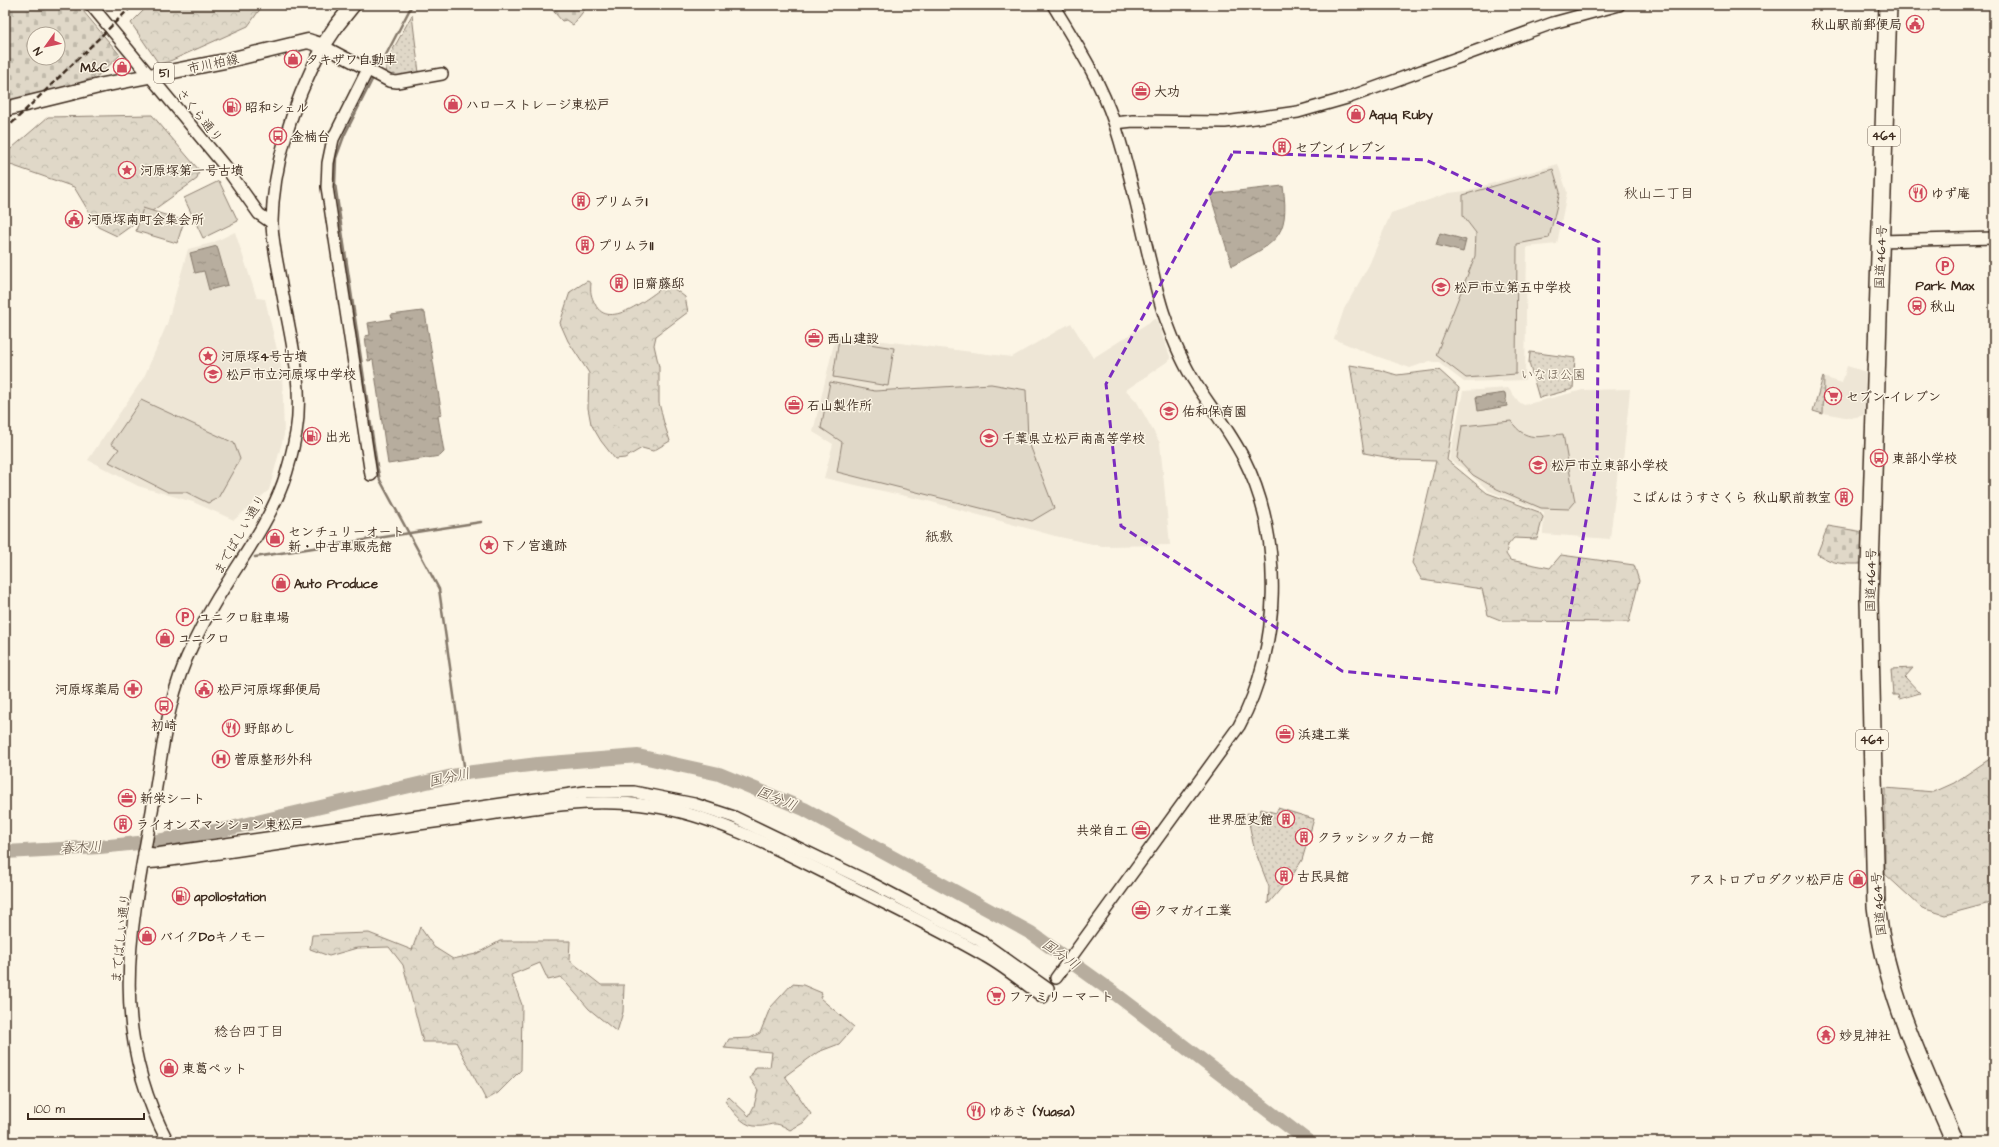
<svg xmlns="http://www.w3.org/2000/svg" width="1999" height="1147" font-family="'Architects Daughter','Klee One',sans-serif">
<defs>
<pattern id="grass-dots" width="8" height="8" patternUnits="userSpaceOnUse"><rect width="8" height="8" fill="#e0d8c8"/><path d="M2 2h.1M6 6h.1" fill="none" stroke="#c1baab" stroke-width="1.8" stroke-linecap="round"/></pattern>
<pattern id="forest-crowns" width="20" height="18" patternUnits="userSpaceOnUse"><rect width="20" height="18" fill="#e0d8c8"/><path d="M2 6a3 3 0 1 1 6 0M12 15a3 3 0 1 1 6 0" fill="none" stroke="#c1baab"/></pattern>
<pattern id="cemetery-stones" width="16" height="16" patternUnits="userSpaceOnUse"><rect width="16" height="16" fill="#e0d8c8"/><path d="M2 7V4a2 2 0 0 1 4 0v3zM10 15v-3a2 2 0 0 1 4 0v3z" fill="#c1baab"/></pattern>
<pattern id="water-ripples" width="26" height="14" patternUnits="userSpaceOnUse"><rect width="26" height="14" fill="#b7ad9e"/><path d="M2 4q2-2 4 0t4 0M15 11q2-2 4 0t4 0" fill="none" stroke="#968d80"/></pattern>
</defs>
<rect width="100%" height="100%" fill="#fcf5e5"/>
<filter id="ink" filterUnits="userSpaceOnUse"><feTurbulence type="fractalNoise" baseFrequency=".025" numOctaves="2"/><feDisplacementMap in="SourceGraphic" scale="8" xChannelSelector="R" yChannelSelector="G"/><feConvolveMatrix kernelMatrix="1 2 1 2 8 2 1 2 1" color-interpolation-filters="sRGB"/></filter>
<g filter="url(#ink)">
<!-- built -->
<g fill="#eee6d6">
<path d="M1558,164L1567,192L1557,244L1527,247L1525,380L1464,382L1439,363L1430,361L1410,368L1365,352L1334,339L1344,309L1369,265L1391,213L1449,193L1466,191Z"/>
<path d="M235,232L257,298L265,299L282,371L284,435L269,490L234,520L193,502L138,486L88,460L144,377L167,324L188,249L212,243Z"/>
<path d="M1156,318L1171,359L1126,390L1137,402L1160,443L1170,545L1102,546L1055,536L928,501L824,478L833,444L813,432L836,335L1012,357L1071,323L1093,358Z"/>
<path d="M1847,366L1863,371L1867,375L1866,389L1869,390V411L1861,416L1850,418L1813,411L1823,377L1842,383Z"/>
<path d="M1508,388L1519,402L1524,405L1583,390L1630,389L1623,461H1619L1610,539L1543,534L1544,512L1489,491L1463,468L1449,460L1463,391Z"/>
</g>
<!-- grass -->
<g fill="url(#grass-dots)" stroke="#8e8173">
<path d="M412,15L419,73L388,77L385,64Z"/>
<path d="M1530,352L1575,358L1573,389L1539,398L1529,363Z"/>
<path d="M1823,377L1824,378L1823,414L1813,411Z"/>
<path d="M1913,668L1905,677L1920,693L1899,699L1898,695H1893L1891,669Z"/>
<path d="M1278,808L1314,819L1302,860L1294,873L1268,904L1269,887L1254,848L1247,813L1259,815L1261,809L1276,813Z"/>
</g>
<!-- forest -->
<g fill="url(#forest-crowns)" stroke="#8e8173">
<path d="M149,5H263L248,26L170,61L159,64L131,23Z"/>
<path d="M152,115L199,170L197,179L117,236L98,227L74,187L5,163V154L48,117Z"/>
<path d="M587,281L591,283C590,292 591,296 595,304C609,333 652,294 668,284L685,297L688,312L656,336L654,345L659,367V403L664,423L670,441L653,451L642,448L625,458L615,459L601,441L591,424L588,408L589,373L568,341L560,323L570,292Z"/>
<path d="M1350,365L1380,370L1397,375L1439,370L1459,388L1447,460L1487,493L1539,512L1543,517L1537,539L1514,538L1508,545L1506,554L1510,560L1550,568L1561,555L1634,565L1639,581L1629,622L1503,621L1488,615L1482,589L1422,580L1412,563L1436,461L1401,460L1364,453Z"/>
<path d="M1994,756V825L1991,827L1994,831V902L1945,915L1922,908L1885,874V788L1934,792L1954,783Z"/>
<path d="M420,927L434,947L453,959L476,954L500,941H570L569,960L601,985H624L623,1012L617,1032L589,1009L561,977L548,980L540,963L511,975L522,1005L521,1070L498,1093L486,1100L456,1042H423L403,965L389,947L357,948L329,956L310,949L312,935L369,933L412,950Z"/>
<path d="M792,984L803,985L822,993L820,998L854,1027L839,1044L818,1052L785,1076L811,1114L803,1123L790,1130C771,1118 772,1128 754,1126C742,1125 732,1110 725,1101L729,1097L749,1116L754,1106L758,1090L750,1078L756,1067H770L772,1052L724,1048L729,1039L750,1038L760,1033L770,1008Z"/>
</g>
<!-- cemetery -->
<g fill="url(#cemetery-stones)" stroke="#8e8173" fill-rule="evenodd">
<path d="M5,5H78L120,55L99,75L74,85L5,103ZM34,34H58V58H34Z"/>
<path d="M548,5H588L573,25L566,20L562,21Z"/>
<path d="M1828,526L1864,532V564C1843,564 1835,565 1817,554Z"/>
</g>
<!-- garden -->
<g fill="#e0d8c8" stroke="#8e8173">
<path d="M1553,169L1560,192L1549,238L1517,244L1516,374L1466,378L1436,355L1475,256L1476,233L1463,216V195Z"/>
<path d="M219,181L238,221L203,238L184,198Z"/>
<path d="M143,208L184,221L177,243L136,231Z"/>
<path d="M839,339L894,348L888,386L833,377Z"/>
<path d="M830,382L875,391L991,384L1026,390L1028,440L1054,508L1032,521L837,472L842,442L821,428Z"/>
<path d="M141,400L234,443L240,459L218,498L208,503L186,492H168L109,462L119,449L111,444Z"/>
<path d="M1511,421C1526,443 1539,436 1563,434L1575,502L1569,509L1541,508L1497,489L1473,475L1457,458L1462,426Z"/>
</g>
<!-- water -->
<g fill="url(#water-ripples)" stroke="#85796b">
<path d="M1283,186C1291,240 1273,243 1232,266L1210,194Z"/>
<path d="M1440,233L1466,240L1463,252L1436,245Z"/>
<path d="M217,246L228,285L209,290L204,271L195,273L190,253Z"/>
<path d="M422,311L425,313L442,415L438,416L444,452L440,456L388,464L373,360L368,361L365,336L370,335L368,323L392,319L391,315Z"/>
<path d="M1505,393L1507,406L1478,411L1476,397Z"/>
</g>
<g fill="none" stroke-linecap="round" stroke-linejoin="round">
<!-- stream -->
<g stroke="#85796b" stroke-width="2.5">
<path d="M377,72L412,5"/>
<path d="M374,76L344,136L336,158L335,184L377,466L380,480L439,589L465,773"/>
<path d="M255,557L481,522"/>
</g>
<!-- river -->
<path stroke="#b7ad9e" stroke-width="14" d="M5,852L100,847L157,841L227,829L465,773L538,764L638,756L719,774L804,809L1031,933L1113,992L1309,1142"/>
<defs>
<g id="minor">
<path d="M91,5L227,169L259,214L272,223"/>
<path d="M1053,5C1075,42 1100,80 1114,122C1129,166 1138,212 1149,257C1154,277 1158,298 1165,317C1173,340 1183,364 1196,384C1212,409 1231,433 1244,459C1284,537 1281,650 1239,726L1056,978"/>
<path d="M367,71L333,139L328,163L327,187L371,475"/>
<path d="M1115,123L1133,121L1225,122L1298,112L1347,98L1553,23L1619,5"/>
<path d="M1880,241L1994,238"/>
<path d="M144,853L156,854L585,792H634L694,804L734,817L869,882L979,940L1048,989"/>
<path d="M143,863L156,862C258,848 361,831 464,818C526,809 588,797 651,806C718,815 791,856 851,886C896,909 942,931 985,956C1005,967 1024,983 1043,997"/>
<path d="M168,1142C108,1030 130,929 152,811C162,754 167,696 193,644C203,623 214,603 227,583C247,551 270,519 283,483C289,467 293,449 296,433C305,381 287,325 279,273C276,257 272,238 272,222C273,159 294,101 323,46L389,81L397,82L442,74"/>
</g>
<path id="major" d="M5,109L103,85L225,61L308,41L323,46L337,25L353,5"/>
<path id="highway" d="M1888,5L1869,600L1876,906C1886,993 1921,1063 1955,1142"/>
</defs>
<!-- minor casing -->
<use href="#minor" stroke="#3b2a1e" stroke-width="14"/>
<!-- major casing -->
<use href="#major" stroke="#3b2a1e" stroke-width="17"/>
<!-- highway casing -->
<use href="#highway" stroke="#3b2a1e" stroke-width="20"/>
<!-- minor -->
<use href="#minor" stroke="#fcf5e5" stroke-width="11"/>
<!-- major -->
<use href="#major" stroke="#fcf5e5" stroke-width="14"/>
<!-- highway -->
<use href="#highway" stroke="#fcf5e5" stroke-width="17"/>
<!-- rail -->
<g stroke="#3b2a1e" stroke-width="2.5" stroke-dasharray="6 3" stroke-linecap="butt">
<path d="M5,130L133,5"/>
<path d="M1993,392H1994"/>
</g>
</g>
</g>
<!-- marked area -->
<path fill="none" stroke="#7b2cbf" stroke-width="3" stroke-dasharray="8 5" stroke-linejoin="round" d="M1233,152L1426,160L1599,242L1597,458L1556,693L1342,671L1121,526L1106,384Z"/>
<!-- icons -->
<defs>
<symbol id="civic-ring" viewBox="-11 -11 22 22"><circle r="9.5" fill="#fcf5e5" stroke="#d1495b" stroke-width="1.5"/><path d="M-.6-6.5H3V-4.5H.6V-3L4-1V1h2V6H-6V1h2V-1L-.6-3ZM-1.2 2.5V6h2.4V2.5Z" fill="#d1495b"/></symbol>
<symbol id="shop-ring" viewBox="-11 -11 22 22"><circle r="9.5" fill="#fcf5e5" stroke="#d1495b" stroke-width="1.5"/><path d="M-5-2.5h2.3a2.7 3.5 0 0 1 5.4 0H5L5.5 6h-11ZM-1.5-2.5h3a1.5 2.3 0 0 0-3 0Z" fill="#d1495b"/></symbol>
<symbol id="office-ring" viewBox="-11 -11 22 22"><circle r="9.5" fill="#fcf5e5" stroke="#d1495b" stroke-width="1.5"/><path d="M-6-3h4V-5.5h4V-3h4V5H-6ZM-1-4.5V-3h2v-1.5ZM-6 0V1H6V0Z" fill="#d1495b"/></symbol>
<symbol id="fuel-ring" viewBox="-11 -11 22 22"><circle r="9.5" fill="#fcf5e5" stroke="#d1495b" stroke-width="1.5"/><path d="M-5.5-6h7V0h2V4h1.3V-2.5L3-4.5l.8-.8L6-3V5H2.5V1h-1V6h-7ZM-4.2-4.7v3.2H.2V-4.7Z" fill="#d1495b"/></symbol>
<symbol id="bus-ring" viewBox="-11 -11 22 22"><circle r="9.5" fill="#fcf5e5" stroke="#d1495b" stroke-width="1.5"/><path d="M-5-6H5V4H4V6H2V4H-2V6H-4V4H-5ZM-3.5-4V0h7V-4ZM-3.5 1.2v1.5H-2V1.2ZM2 1.2v1.5H3.5V1.2Z" fill="#d1495b"/></symbol>
<symbol id="building-ring" viewBox="-11 -11 22 22"><circle r="9.5" fill="#fcf5e5" stroke="#d1495b" stroke-width="1.5"/><path d="M-4-6H4V6H1V3H-1V6H-4ZM-2.5-4.3h1.7v1.8h-1.7ZM.8-4.3h1.7v1.8H.8ZM-2.5-1h1.7V.8h-1.7ZM.8-1h1.7V.8H.8Z" fill="#d1495b"/></symbol>
<symbol id="sight-ring" viewBox="-11 -11 22 22"><circle r="9.5" fill="#fcf5e5" stroke="#d1495b" stroke-width="1.5"/><path d="M0-6L1.8-2.2L6-1.7L2.9 1.2L3.7 5.4L0 3.3L-3.7 5.4L-2.9 1.2L-6-1.7L-1.8-2.2Z" fill="#d1495b"/></symbol>
<symbol id="restaurant-ring" viewBox="-11 -11 22 22"><circle r="9.5" fill="#fcf5e5" stroke="#d1495b" stroke-width="1.5"/><path d="M-5-6h1v4h1v-4h1v4h1v-4h1v5L-1.5 .5V6h-2V.5L-5-1ZM5-6V6H3V1.5H1.5Q1.5-4 5-6Z" fill="#d1495b"/></symbol>
<symbol id="parking-ring" viewBox="-11 -11 22 22"><circle r="9.5" fill="#fcf5e5" stroke="#d1495b" stroke-width="1.5"/><path d="M-3.5-5.5H1a3.5 3.5 0 0 1 0 7H-1V5.5H-3.5ZM-1-3.4V-.6H.8a1.4 1.4 0 0 0 0-2.8Z" fill="#d1495b"/></symbol>
<symbol id="school-ring" viewBox="-11 -11 22 22"><circle r="9.5" fill="#fcf5e5" stroke="#d1495b" stroke-width="1.5"/><path d="M0-5L7-2L0 1L-7-2ZM-4 1L0 2.5L4 1V4Q0 6-4 4Z" fill="#d1495b"/></symbol>
<symbol id="station-ring" viewBox="-11 -11 22 22"><circle r="9.5" fill="#fcf5e5" stroke="#d1495b" stroke-width="1.5"/><path d="M-3-6H3Q5-6 5-4V2Q5 4 3 4L4.5 6H3L1.5 4h-3L-3 6H-4.5L-3 4Q-5 4-5 2V-4Q-5-6-3-6ZM-3.5-4v3h7v-3ZM-3.5 1v1.5H-2V1ZM2 1v1.5H3.5V1Z" fill="#d1495b"/></symbol>
<symbol id="supermarket-ring" viewBox="-11 -11 22 22"><circle r="9.5" fill="#fcf5e5" stroke="#d1495b" stroke-width="1.5"/><path d="M-6-5.5h2.5l.6 2H6L4.5 2H-2.5L-4.4-4H-6ZM-1.5 3.2a1.3 1.3 0 1 0 .1 0ZM3 3.2a1.3 1.3 0 1 0 .1 0Z" fill="#d1495b"/></symbol>
<symbol id="pharmacy-ring" viewBox="-11 -11 22 22"><circle r="9.5" fill="#fcf5e5" stroke="#d1495b" stroke-width="1.5"/><path d="M-2-6h4v4h4v4h-4v4h-4v-4h-4v-4h4Z" fill="#d1495b"/></symbol>
<symbol id="hospital-ring" viewBox="-11 -11 22 22"><circle r="9.5" fill="#fcf5e5" stroke="#d1495b" stroke-width="1.5"/><path d="M-5-5h3v3.5h4V-5h3V5h-3V1.5h-4V5h-3Z" fill="#d1495b"/></symbol>
<symbol id="temple-ring" viewBox="-11 -11 22 22"><circle r="9.5" fill="#fcf5e5" stroke="#d1495b" stroke-width="1.5"/><path d="M0-6L5-2H3V0L6.5 2.5H4V6H1.5V3h-3V6H-4V2.5H-6.5L-3 0V-2H-5Z" fill="#d1495b"/></symbol>
</defs>
<g fill-rule="evenodd">
<use href="#civic-ring" x="1905" y="14" width="20" height="20"/>
<use href="#shop-ring" x="283" y="49" width="20" height="20"/>
<use href="#shop-ring" x="112" y="57" width="20" height="20"/>
<use href="#office-ring" x="1131" y="81" width="20" height="20"/>
<use href="#shop-ring" x="443" y="94" width="20" height="20"/>
<use href="#fuel-ring" x="222" y="97" width="20" height="20"/>
<use href="#shop-ring" x="1346" y="104" width="20" height="20"/>
<use href="#bus-ring" x="268" y="126" width="20" height="20"/>
<use href="#building-ring" x="1272" y="137" width="20" height="20"/>
<use href="#sight-ring" x="117" y="160" width="20" height="20"/>
<use href="#restaurant-ring" x="1908" y="183" width="20" height="20"/>
<use href="#building-ring" x="571" y="191" width="20" height="20"/>
<use href="#civic-ring" x="64" y="209" width="20" height="20"/>
<use href="#building-ring" x="575" y="235" width="20" height="20"/>
<use href="#parking-ring" x="1935" y="256" width="20" height="20"/>
<use href="#building-ring" x="609" y="273" width="20" height="20"/>
<use href="#school-ring" x="1431" y="277" width="20" height="20"/>
<use href="#station-ring" x="1907" y="296" width="20" height="20"/>
<use href="#office-ring" x="804" y="328" width="20" height="20"/>
<use href="#sight-ring" x="198" y="346" width="20" height="20"/>
<use href="#school-ring" x="203" y="364" width="20" height="20"/>
<use href="#supermarket-ring" x="1823" y="386" width="20" height="20"/>
<use href="#office-ring" x="784" y="395" width="20" height="20"/>
<use href="#school-ring" x="1159" y="401" width="20" height="20"/>
<use href="#fuel-ring" x="302" y="426" width="20" height="20"/>
<use href="#school-ring" x="979" y="428" width="20" height="20"/>
<use href="#bus-ring" x="1869" y="448" width="20" height="20"/>
<use href="#school-ring" x="1528" y="455" width="20" height="20"/>
<use href="#building-ring" x="1834" y="487" width="20" height="20"/>
<use href="#shop-ring" x="265" y="528" width="20" height="20"/>
<use href="#sight-ring" x="479" y="535" width="20" height="20"/>
<use href="#shop-ring" x="271" y="573" width="20" height="20"/>
<use href="#parking-ring" x="175" y="607" width="20" height="20"/>
<use href="#shop-ring" x="155" y="628" width="20" height="20"/>
<use href="#pharmacy-ring" x="123" y="679" width="20" height="20"/>
<use href="#civic-ring" x="194" y="679" width="20" height="20"/>
<use href="#bus-ring" x="154" y="696" width="20" height="20"/>
<use href="#restaurant-ring" x="221" y="718" width="20" height="20"/>
<use href="#office-ring" x="1275" y="724" width="20" height="20"/>
<use href="#hospital-ring" x="211" y="749" width="20" height="20"/>
<use href="#office-ring" x="117" y="788" width="20" height="20"/>
<use href="#building-ring" x="1276" y="809" width="20" height="20"/>
<use href="#building-ring" x="113" y="814" width="20" height="20"/>
<use href="#office-ring" x="1131" y="820" width="20" height="20"/>
<use href="#building-ring" x="1294" y="827" width="20" height="20"/>
<use href="#building-ring" x="1274" y="866" width="20" height="20"/>
<use href="#shop-ring" x="1848" y="869" width="20" height="20"/>
<use href="#fuel-ring" x="171" y="886" width="20" height="20"/>
<use href="#office-ring" x="1131" y="900" width="20" height="20"/>
<use href="#shop-ring" x="137" y="926" width="20" height="20"/>
<use href="#supermarket-ring" x="986" y="986" width="20" height="20"/>
<use href="#temple-ring" x="1816" y="1025" width="20" height="20"/>
<use href="#shop-ring" x="159" y="1058" width="20" height="20"/>
<use href="#restaurant-ring" x="966" y="1101" width="20" height="20"/>
</g>
<g text-anchor="middle" stroke-width="3" stroke-linejoin="round" paint-order="stroke">
<!-- shield labels -->
<g fill="#fcf5e5" stroke="#75675a" stroke-width="1">
<rect x="154" y="63" width="20" height="20" rx="3"/>
<rect x="1868" y="126" width="32" height="20" rx="3"/>
<rect x="1856" y="730" width="32" height="20" rx="3"/>
</g>
<g font-size="12" font-weight="bold" fill="#3b2a1e">
<text x="164" y="77">51</text>
<text x="1884" y="140">464</text>
<text x="1872" y="744">464</text>
</g>
<!-- poi labels -->
<g font-size="13" font-weight="bold" fill="#3b2a1e" stroke="#fcf5e5" text-anchor="start">
<text x="1902" y="29" text-anchor="end">秋山駅前郵便局</text>
<text x="306" y="64">タキザワ自動車</text>
<text x="109" y="72" text-anchor="end">M&amp;C</text>
<text x="1154" y="96">大功</text>
<text x="466" y="109">ハローストレージ東松戸</text>
<text x="245" y="112">昭和シェル</text>
<text x="1369" y="119">Aquq Ruby</text>
<text x="291" y="141">金楠台</text>
<text x="1295" y="152">セブンイレブン</text>
<text x="140" y="175">河原塚第一号古墳</text>
<text x="1931" y="198">ゆず庵</text>
<text x="594" y="206">プリムラI</text>
<text x="87" y="224">河原塚南町会集会所</text>
<text x="598" y="250">プリムラII</text>
<text x="632" y="288">旧齋藤邸</text>
<text x="1945" y="290" text-anchor="middle">Park Max</text>
<text x="1454" y="292">松戸市立第五中学校</text>
<text x="1930" y="311">秋山</text>
<text x="827" y="343">西山建設</text>
<text x="221" y="361">河原塚4号古墳</text>
<text x="226" y="379">松戸市立河原塚中学校</text>
<text x="1846" y="401">セブン-イレブン</text>
<text x="807" y="410">石山製作所</text>
<text x="1182" y="416">佑和保育園</text>
<text x="325" y="441">出光</text>
<text x="1002" y="443">千葉県立松戸南高等学校</text>
<text x="1892" y="463">東部小学校</text>
<text x="1551" y="470">松戸市立東部小学校</text>
<text x="1831" y="502" text-anchor="end">こぱんはうすさくら 秋山駅前教室</text>
<text x="288" y="536">センチュリーオート<tspan x="288" dy="15">新・中古車販売館</tspan></text>
<text x="502" y="550">下ノ宮遺跡</text>
<text x="294" y="588">Auto Produce</text>
<text x="198" y="622">ユニクロ駐車場</text>
<text x="178" y="643">ユニクロ</text>
<text x="120" y="694" text-anchor="end">河原塚薬局</text>
<text x="217" y="694">松戸河原塚郵便局</text>
<text x="164" y="730" text-anchor="middle">初崎</text>
<text x="244" y="733">野郎めし</text>
<text x="1298" y="739">浜建工業</text>
<text x="234" y="764">菅原整形外科</text>
<text x="140" y="803">新栄シート</text>
<text x="1273" y="824" text-anchor="end">世界歴史館</text>
<text x="136" y="829">ライオンズマンション東松戸</text>
<text x="1128" y="835" text-anchor="end">共栄自工</text>
<text x="1317" y="842">クラッシックカー館</text>
<text x="1297" y="881">古民具館</text>
<text x="1845" y="884" text-anchor="end">アストロプロダクツ松戸店</text>
<text x="194" y="901">apollostation</text>
<text x="1154" y="915">クマガイ工業</text>
<text x="160" y="941">バイクDoキノモー</text>
<text x="1009" y="1001">ファミリーマート</text>
<text x="1839" y="1040">妙見神社</text>
<text x="182" y="1073">東葛ペット</text>
<text x="989" y="1116">ゆあさ (Yuasa)</text>
</g>
<!-- street labels -->
<g font-size="13" fill="#3b2a1e" stroke="#fcf5e5">
<text transform="translate(213 63) rotate(-12)" y="5">市川柏線</text>
<text transform="translate(200 115) rotate(51)" y="5">さくら通り</text>
<text transform="translate(1880 257) rotate(-88)" y="5">国道464号</text>
<text transform="translate(239 534) rotate(-60)" y="5">までばしい通り</text>
<text transform="translate(1870 580) rotate(-89)" y="5">国道464号</text>
<text transform="translate(1878 904) rotate(-95)" y="5">国道464号</text>
<text transform="translate(120 938) rotate(-84)" y="5">までばしい通り</text>
</g>
<!-- park labels -->
<g font-size="13" fill="#645648" stroke="#fcf5e5">
<text x="1553" y="379">いなほ公園</text>
</g>
<!-- neighbourhood labels -->
<g font-size="14" fill="#3b2a1e" stroke="#fcf5e5">
<text x="1659" y="198">秋山二丁目</text>
<text x="939" y="541">紙敷</text>
<text x="249" y="1036">稔台四丁目</text>
</g>
<!-- water labels -->
<g font-size="14" font-style="italic" fill="#605144" stroke="#fcf5e5">
<text transform="translate(449 777) rotate(-12)" y="5">国分川</text>
<text transform="translate(777 798) rotate(23)" y="5">国分川</text>
<text transform="translate(81 847) rotate(-4)" y="5">春木川</text>
<text transform="translate(1061 954) rotate(36)" y="5">国分川</text>
</g>
</g>
<!-- margin -->
<rect width="1999" height="1147" fill="none" stroke="#fcf5e5" stroke-width="20"/>
<rect x="10" y="10" width="1979" height="1127" fill="none" stroke="#3b2a1e" stroke-width="1.5" filter="url(#ink)"/>
<!-- north arrow -->
<g transform="translate(46 46) rotate(237)"><circle r="19" fill="#fcf5e5" stroke="#afa495"/>
<path d="M0-3L7 15L0 10L-7 15Z" fill="#d1495b"/>
<text y="-6" font-size="11" font-weight="bold" text-anchor="middle" fill="#3b2a1e">N</text>
</g>
<!-- scale -->
<path d="M28 1113v6h116v-6" fill="none" stroke="#3b2a1e" stroke-width="2"/>
<text x="34" y="1113" font-size="12" fill="#3b2a1e" stroke="#fcf5e5" stroke-width="3" paint-order="stroke">100 m</text>
</svg>
